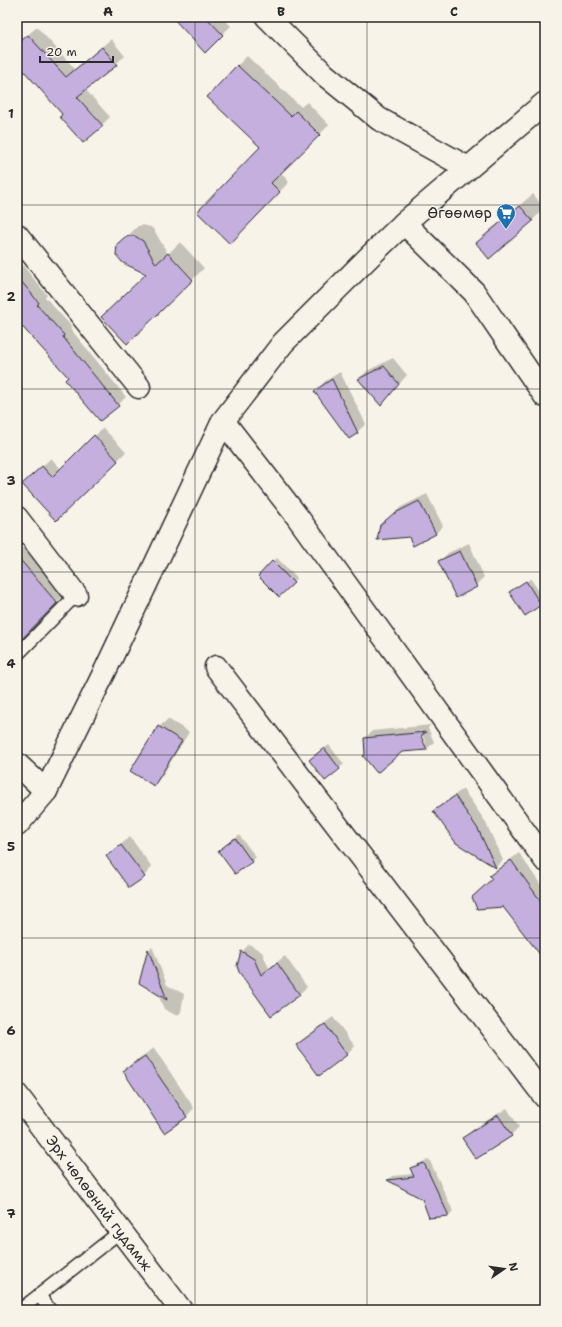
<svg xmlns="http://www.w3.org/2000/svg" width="562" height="1327" font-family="'Shantell Sans',sans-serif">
<rect width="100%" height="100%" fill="#f7f3e8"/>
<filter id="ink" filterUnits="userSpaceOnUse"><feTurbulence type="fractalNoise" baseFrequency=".025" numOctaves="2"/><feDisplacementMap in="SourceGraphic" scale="8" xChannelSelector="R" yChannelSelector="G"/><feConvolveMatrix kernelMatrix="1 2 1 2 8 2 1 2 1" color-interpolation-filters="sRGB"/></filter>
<g filter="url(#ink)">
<!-- shadow -->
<g fill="#0003" fill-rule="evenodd">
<path d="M184,17H222L231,26L205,51Z"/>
<path d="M37,27L75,69L111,39L125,56L85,89L110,117L102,125L64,114L17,62V44Z"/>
<path d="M247,56L301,107L307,102L329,125L281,173L289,182L230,243L261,147L237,66Z"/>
<path d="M533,194L544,208L532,221L477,243L489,231Z"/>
<path d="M142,225L151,227L154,230L168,254L180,242L204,268L192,280L147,274L118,245L138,226Z"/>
<path d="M20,262L47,295L45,297L72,327L70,328L126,397L118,405L69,377L17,320V264Z"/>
<path d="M393,358L407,375L389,396L359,379L367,371Z"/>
<path d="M340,372L366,424L357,432L316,391L324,382Z"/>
<path d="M103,428L126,452L56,520L32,476L51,458L61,469Z"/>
<path d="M427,494L443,526L435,534L409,536L381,526L401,507Z"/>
<path d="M469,543L484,577L476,585L440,561L448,553Z"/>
<path d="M24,546L65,594L22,637L17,631V553Z"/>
<path d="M277,558L297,578L279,596L259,576Z"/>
<path d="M530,578L545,600L525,614L514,591L530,579Z"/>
<path d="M168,719L189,732L162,776L154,785L159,727Z"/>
<path d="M431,725L428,728L434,742L427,749L366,754L365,738L372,731ZM419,731H421L426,744H424Z"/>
<path d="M329,745L344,764L326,780L314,756Z"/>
<path d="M463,789L485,821L503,860L496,867L456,843L434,811L442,804Z"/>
<path d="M239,835L256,857L252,861L220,851Z"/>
<path d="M130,837L152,867L144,876L107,856Z"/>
<path d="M519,853L545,891V938L491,876L498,869Z"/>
<path d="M249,944L262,952L269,968L285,956L307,987L299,994L272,1015L242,952Z"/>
<path d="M152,946L167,985L184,994L181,1012L177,1016L164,1009L157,992L140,983L149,950Z"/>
<path d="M333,1017L355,1046L347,1055L297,1045L306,1037Z"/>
<path d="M154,1048L194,1108L186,1117L124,1072L132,1063Z"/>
<path d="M507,1108L519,1127L511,1135L464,1138L472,1130Z"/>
<path d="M429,1159L453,1211L449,1215L423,1199L388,1180L392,1176L414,1174L412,1169L416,1165Z"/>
</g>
<!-- building -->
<g fill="#c4afdf" stroke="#2b2b2b">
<path d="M172,17H206L223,35L205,53Z"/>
<path d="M28,35L66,77L102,47L117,65L77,97L103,126L83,143L60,117L62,114L17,63V44Z"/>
<path d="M237,65L291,116L296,111L320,135L271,183L280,192L230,244L197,212L260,147L207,97Z"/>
<path d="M520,206L533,221L489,259L476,243Z"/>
<path d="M130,236H135L143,241L156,264L168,253L193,280L127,344L101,317L146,274L123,263L116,255L117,244L125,237Z"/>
<path d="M17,276L39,303L37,305L64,335L63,337L119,406L100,421L65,380L68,377L17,321Z"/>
<path d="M384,366L399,384L381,406L358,379Z"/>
<path d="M332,379L358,433L349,439L314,391Z"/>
<path d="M94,435L118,461L56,521L22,484L42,466L52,477Z"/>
<path d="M419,501L436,534L413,546L409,537L377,540L380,525L393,514Z"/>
<path d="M460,551L477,587L456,598L438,561Z"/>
<path d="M17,556L57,603L17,644Z"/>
<path d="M272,561L294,583L279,597L258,576Z"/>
<path d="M526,581L541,605L525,616L509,592Z"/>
<path d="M158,726L182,741L154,786L130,771Z"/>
<path d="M426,732L421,736L427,750L402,752L377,773L363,756L365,754L364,738Z"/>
<path d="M324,748L340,769L325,781L309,760Z"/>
<path d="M455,796L478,829L496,868L456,843L433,811Z"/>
<path d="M235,838L252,862L235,874L218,851Z"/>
<path d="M121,845L145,877L129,888L106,856Z"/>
<path d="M511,860L545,907V961L503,907L477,909L472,897L492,879L489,876Z"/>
<path d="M148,949L167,1000L139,983Z"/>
<path d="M241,951L254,959L261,975L277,963L300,995L271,1016L239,972L237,966Z"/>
<path d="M325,1024L347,1055L319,1076L296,1045Z"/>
<path d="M145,1056L187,1117L164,1133L123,1071Z"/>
<path d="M498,1115L512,1136L476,1159L462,1138Z"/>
<path d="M424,1163L449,1216L429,1218L422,1199L387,1180L414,1177L410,1168Z"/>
</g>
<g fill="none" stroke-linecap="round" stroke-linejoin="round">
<defs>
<g id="service">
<path d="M17,655L76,595"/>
<path d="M39,1295L50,1310"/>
<path d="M20,1310L121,1231"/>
</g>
<g id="minor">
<path d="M267,17L325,75L379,119L468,168"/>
<path d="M404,223L474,292L545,396"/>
<path d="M17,235L139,387"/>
<path d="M223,421L296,515L545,860"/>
<path d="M17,518L76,595"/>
<path d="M216,667L545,1097"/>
<path d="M17,764L46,791"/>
</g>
<g id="secondary">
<path d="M17,825L46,791L106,669L223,421L283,343L369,257L404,223L545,103"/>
<path d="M17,1095L181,1310"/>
</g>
</defs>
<!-- service casing -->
<use href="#service" stroke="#2b2b2b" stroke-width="15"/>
<!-- minor casing -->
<use href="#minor" stroke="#2b2b2b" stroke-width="25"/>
<!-- secondary casing -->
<use href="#secondary" stroke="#2b2b2b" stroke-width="25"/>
<!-- service -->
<use href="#service" stroke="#f7f3e8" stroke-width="12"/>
<!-- minor -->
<use href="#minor" stroke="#f7f3e8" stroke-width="22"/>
<!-- secondary -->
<use href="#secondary" stroke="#f7f3e8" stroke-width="22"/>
</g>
</g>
<!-- grid -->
<path fill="none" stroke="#2b2b2b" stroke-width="1" stroke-opacity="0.55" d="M195,17V1310M367,17V1310M17,205H545M17,389H545M17,572H545M17,755H545M17,938H545M17,1122H545"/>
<!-- icons -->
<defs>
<symbol id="supermarket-pin" viewBox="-11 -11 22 30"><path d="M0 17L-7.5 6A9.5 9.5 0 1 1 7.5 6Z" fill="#1f6fb2" stroke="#f7f3e8"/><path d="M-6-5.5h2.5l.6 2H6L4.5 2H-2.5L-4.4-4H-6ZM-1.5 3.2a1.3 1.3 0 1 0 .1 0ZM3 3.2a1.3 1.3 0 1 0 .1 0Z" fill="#fff"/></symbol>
</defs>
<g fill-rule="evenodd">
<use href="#supermarket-pin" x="495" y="202" width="22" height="30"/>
</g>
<g text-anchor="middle" stroke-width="3" stroke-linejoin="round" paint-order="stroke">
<!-- poi labels -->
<g font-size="15" fill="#2b2b2b" stroke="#f7f3e8" text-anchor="end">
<text x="492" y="218">Өгөөмөр</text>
</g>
<!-- street labels -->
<g font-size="15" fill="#2b2b2b" stroke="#f7f3e8">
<text transform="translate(99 1203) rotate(53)" y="5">Эрх чөлөөний гудамж</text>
</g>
</g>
<!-- margin -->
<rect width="562" height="1327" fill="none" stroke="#f7f3e8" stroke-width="44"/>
<!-- north arrow -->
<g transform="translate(504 1269) rotate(77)" stroke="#f7f3e8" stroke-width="3" paint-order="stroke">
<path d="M0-3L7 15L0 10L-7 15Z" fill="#2b2b2b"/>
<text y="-6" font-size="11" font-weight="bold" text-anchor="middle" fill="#2b2b2b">N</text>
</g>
<!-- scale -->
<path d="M40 56v6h73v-6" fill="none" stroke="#2b2b2b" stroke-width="2"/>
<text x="46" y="56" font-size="12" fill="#2b2b2b" stroke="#f7f3e8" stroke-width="3" paint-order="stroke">20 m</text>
<rect x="22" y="22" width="518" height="1283" fill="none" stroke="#2b2b2b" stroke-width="1.5"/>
<g font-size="13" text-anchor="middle" font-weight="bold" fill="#2b2b2b">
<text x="108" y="16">A</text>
<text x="281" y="16">B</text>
<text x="454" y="16">C</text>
<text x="11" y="118">1</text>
<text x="11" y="301">2</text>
<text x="11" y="485">3</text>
<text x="11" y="668">4</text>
<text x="11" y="851">5</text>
<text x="11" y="1035">6</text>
<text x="11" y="1218">7</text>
</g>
</svg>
